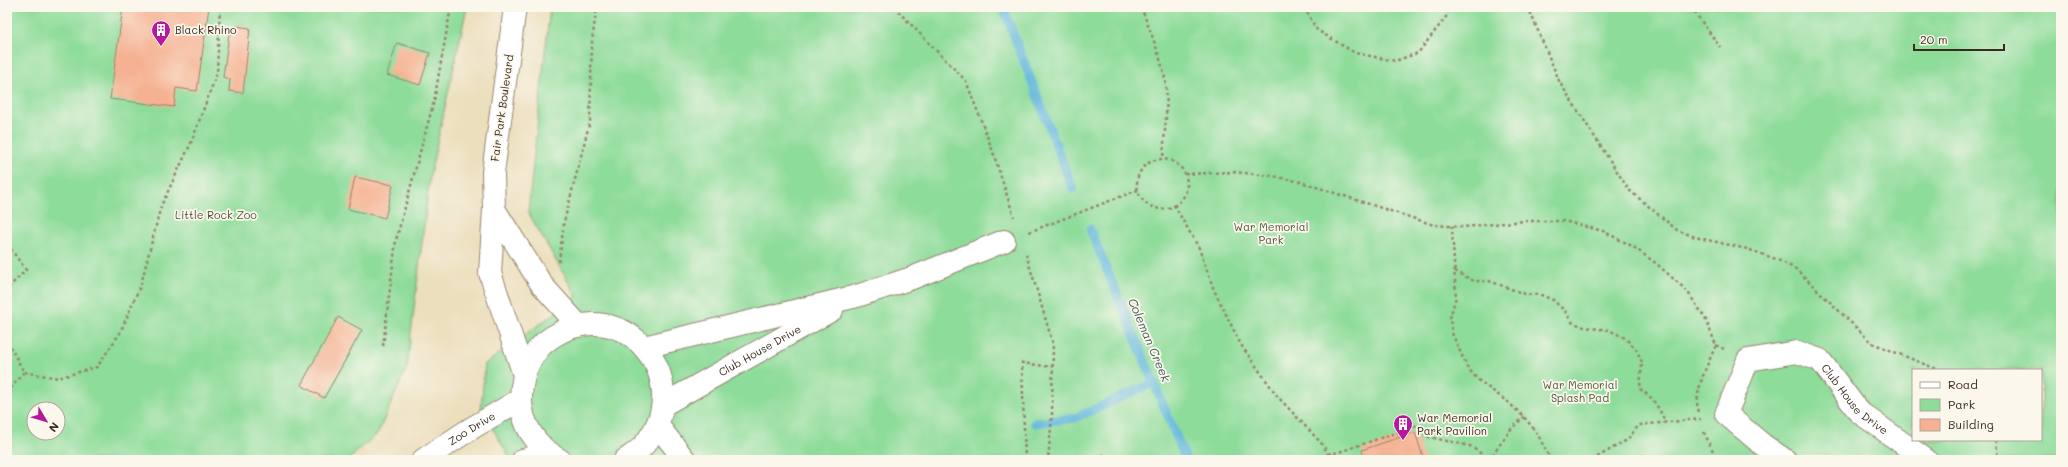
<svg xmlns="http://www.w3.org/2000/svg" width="2068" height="467" font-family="Mali,sans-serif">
<rect width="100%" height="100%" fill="#fbf7ec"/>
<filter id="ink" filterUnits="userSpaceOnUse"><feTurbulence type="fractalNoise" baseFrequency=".025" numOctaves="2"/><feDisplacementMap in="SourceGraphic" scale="8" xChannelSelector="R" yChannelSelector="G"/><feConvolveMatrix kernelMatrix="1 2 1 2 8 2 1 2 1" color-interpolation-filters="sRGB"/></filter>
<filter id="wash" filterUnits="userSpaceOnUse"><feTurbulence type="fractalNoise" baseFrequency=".012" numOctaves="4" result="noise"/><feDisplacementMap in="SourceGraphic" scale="16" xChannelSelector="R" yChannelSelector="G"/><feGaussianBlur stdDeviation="0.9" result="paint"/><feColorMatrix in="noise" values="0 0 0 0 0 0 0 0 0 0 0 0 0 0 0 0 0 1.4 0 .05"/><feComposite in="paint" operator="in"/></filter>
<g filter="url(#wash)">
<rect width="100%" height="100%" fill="#ecdfbd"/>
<!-- green -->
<g fill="#8ddc9a" stroke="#64835c" fill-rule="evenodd">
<path d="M7,7H467L430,175L407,367L378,433L348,460H7ZM34,409H58V433H34Z"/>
<path d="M550,7H2061V460H511L481,408L485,364L577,297L528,212ZM1913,370H2041V440H1913Z"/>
</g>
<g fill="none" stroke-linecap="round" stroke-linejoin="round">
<!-- stream -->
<g stroke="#5db6db" stroke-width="9">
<path d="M1003,7L1073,189"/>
<path d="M1090,229L1186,460"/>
<path d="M1035,423L1075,418L1153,383"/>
</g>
</g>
<g id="blocks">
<!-- building -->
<g fill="#f5b191">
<path d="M123,7H209L197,91L176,88L174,107L110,99Z"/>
<path d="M236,26L250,28L243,93L229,91L230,79L223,77L229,34H235Z"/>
<path d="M397,43L430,53L420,85L387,75Z"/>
<path d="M355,177L393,185L385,218L348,209Z"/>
<path d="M338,317L362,330L324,398L301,385Z"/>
<path d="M1415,432L1424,460H1364L1362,450Z"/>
</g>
</g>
</g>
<g filter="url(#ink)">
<use href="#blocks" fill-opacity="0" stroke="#94846e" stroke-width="1"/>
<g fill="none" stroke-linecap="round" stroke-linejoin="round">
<defs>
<g id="minor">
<path d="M515,7L493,173L494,209L490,273L524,375"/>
<path d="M494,209L542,285L579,326"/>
<path d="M644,347L857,296L912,278L1004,241"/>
<path id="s1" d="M663,405L832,310"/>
<path d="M658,426L685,460"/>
<path id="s2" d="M423,460L467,431L521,399"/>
<path d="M523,460L550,453"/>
<path d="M560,460C536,447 520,423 521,396C522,372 532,350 552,337C624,290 699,381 644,445C639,451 631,456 625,460"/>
<path id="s3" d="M1785,460L1763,445L1726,414L1748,360L1797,352L1820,360L1859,412L1926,460"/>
</g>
</defs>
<!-- minor casing -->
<use href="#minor" stroke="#94846e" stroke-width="24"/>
<!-- path -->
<g stroke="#94846e" stroke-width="2.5" stroke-dasharray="3 3" stroke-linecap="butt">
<path d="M894,7L966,81L992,149L1014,217"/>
<path d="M1141,7C1149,28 1164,64 1166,86C1168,110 1164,135 1163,159"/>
<path d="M1304,7L1317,30L1355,53L1395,61L1418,53L1446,17L1449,7"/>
<path d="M1528,7L1560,83L1629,190L1677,230L1695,237L1747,249L1776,259L1796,269L1872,343L1939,370"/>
<path d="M1691,7L1720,47"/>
<path d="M2058,7L2061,11"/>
<circle cx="1162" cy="184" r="25"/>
<path d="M1185,174L1235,172L1273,176L1301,182L1434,225L1463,227L1525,221H1564L1603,231L1632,246L1657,264L1687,291L1705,318L1716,345C1707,366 1694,390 1698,413"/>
<path d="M1174,205L1199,248L1214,290L1241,345L1278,397L1323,445L1331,460"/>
<path d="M1452,226L1456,297L1450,318L1452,333L1467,367L1477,379L1509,403L1524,417L1537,433L1551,460"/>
<path d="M1029,232L1138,190"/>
<path d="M7,244L26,270L7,289"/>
<path d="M1026,254L1053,344L1052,416L1048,460"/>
<path d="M559,262L564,222L590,121L592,40L597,7"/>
<path d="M1455,271L1474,281H1489L1525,294L1541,295L1553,300L1565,311L1572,322L1584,327L1609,330L1625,338L1636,349L1642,362L1640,389C1653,398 1659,407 1665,422"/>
<path d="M7,341L24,372L58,378L97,367L120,333L141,284L161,206L191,143L217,73L220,7"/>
<path d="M1716,345L1724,349"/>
<path d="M383,346L396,240L434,101L451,7"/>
<path d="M7,393L24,372"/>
<path d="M1704,432L1717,460"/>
<path d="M1996,440L1998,460"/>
<path d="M1328,454L1339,452L1416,426L1429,437L1470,446L1489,459"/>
<path d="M1025,460L1022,363L1052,367"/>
<path d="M1084,460L1103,455L1114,460"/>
<path d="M1489,460L1511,429L1524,417"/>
<path d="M1592,460L1627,440L1639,425L1701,419"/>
</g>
<!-- minor -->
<use href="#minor" stroke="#fff" stroke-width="22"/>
</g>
</g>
<!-- icons -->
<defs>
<symbol id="building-pin" viewBox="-11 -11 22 30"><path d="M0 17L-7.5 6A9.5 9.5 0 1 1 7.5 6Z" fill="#b5179e" stroke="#fbf7ec"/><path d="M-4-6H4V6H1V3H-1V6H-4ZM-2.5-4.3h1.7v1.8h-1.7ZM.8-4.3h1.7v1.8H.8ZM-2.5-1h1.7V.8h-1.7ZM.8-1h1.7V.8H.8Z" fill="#fff"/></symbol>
</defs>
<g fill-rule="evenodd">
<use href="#building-pin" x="150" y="19" width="22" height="30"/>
<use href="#building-pin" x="1392" y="413" width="22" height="30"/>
</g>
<g text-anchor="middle" stroke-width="3.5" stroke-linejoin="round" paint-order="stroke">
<!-- poi labels -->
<g font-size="11" fill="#3b2a1e" stroke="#fbf7ec" text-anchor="start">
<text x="175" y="34">Black Rhino</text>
<text x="1417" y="422">War Memorial<tspan x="1417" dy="13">Park Pavilion</tspan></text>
</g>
<!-- street labels -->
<g font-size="11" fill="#3b2a1e" stroke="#fbf7ec">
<text transform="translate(502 108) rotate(-82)" y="4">Fair Park Boulevard</text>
<text dy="4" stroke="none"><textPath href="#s1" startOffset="111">Club House Drive</textPath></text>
<text dy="4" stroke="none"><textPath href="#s3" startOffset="260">Club House Drive</textPath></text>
<text dy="4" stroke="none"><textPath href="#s2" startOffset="58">Zoo Drive</textPath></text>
</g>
<!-- park labels -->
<g font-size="11" fill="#50563d" stroke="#fbf7ec">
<text x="216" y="219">Little Rock Zoo</text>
<text x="1271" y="231">War Memorial<tspan x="1271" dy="13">Park</tspan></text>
<text x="1580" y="389">War Memorial<tspan x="1580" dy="13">Splash Pad</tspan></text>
</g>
<!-- water labels -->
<g font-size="12" font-style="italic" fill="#475b60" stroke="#fbf7ec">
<text transform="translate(1149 340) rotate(67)" y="4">Coleman Creek</text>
</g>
</g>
<!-- margin -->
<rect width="2068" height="467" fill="none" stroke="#fbf7ec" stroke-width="24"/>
<!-- legend -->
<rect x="1912" y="369" width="130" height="72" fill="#fbf7ec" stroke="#aea59a"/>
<rect x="1920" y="382" width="20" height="6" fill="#ffffff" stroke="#aea59a"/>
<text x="1948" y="389" font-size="12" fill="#3b2a1e">Road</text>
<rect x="1920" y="399" width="20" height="12" fill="#8ddc9a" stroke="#aea59a"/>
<text x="1948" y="409" font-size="12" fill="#3b2a1e">Park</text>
<rect x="1920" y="419" width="20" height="12" fill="#f5b191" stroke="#aea59a"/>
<text x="1948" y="429" font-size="12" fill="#3b2a1e">Building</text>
<!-- north arrow -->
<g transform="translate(46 421) rotate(128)"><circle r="19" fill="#fbf7ec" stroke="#aea59a"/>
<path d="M0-3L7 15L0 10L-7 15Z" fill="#b5179e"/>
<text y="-6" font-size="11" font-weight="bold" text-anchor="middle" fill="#3b2a1e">N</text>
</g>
<!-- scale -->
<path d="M1914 44v6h90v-6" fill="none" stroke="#3b2a1e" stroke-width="2"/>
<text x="1920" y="44" font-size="12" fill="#3b2a1e" stroke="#fbf7ec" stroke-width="3" paint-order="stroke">20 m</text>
</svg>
